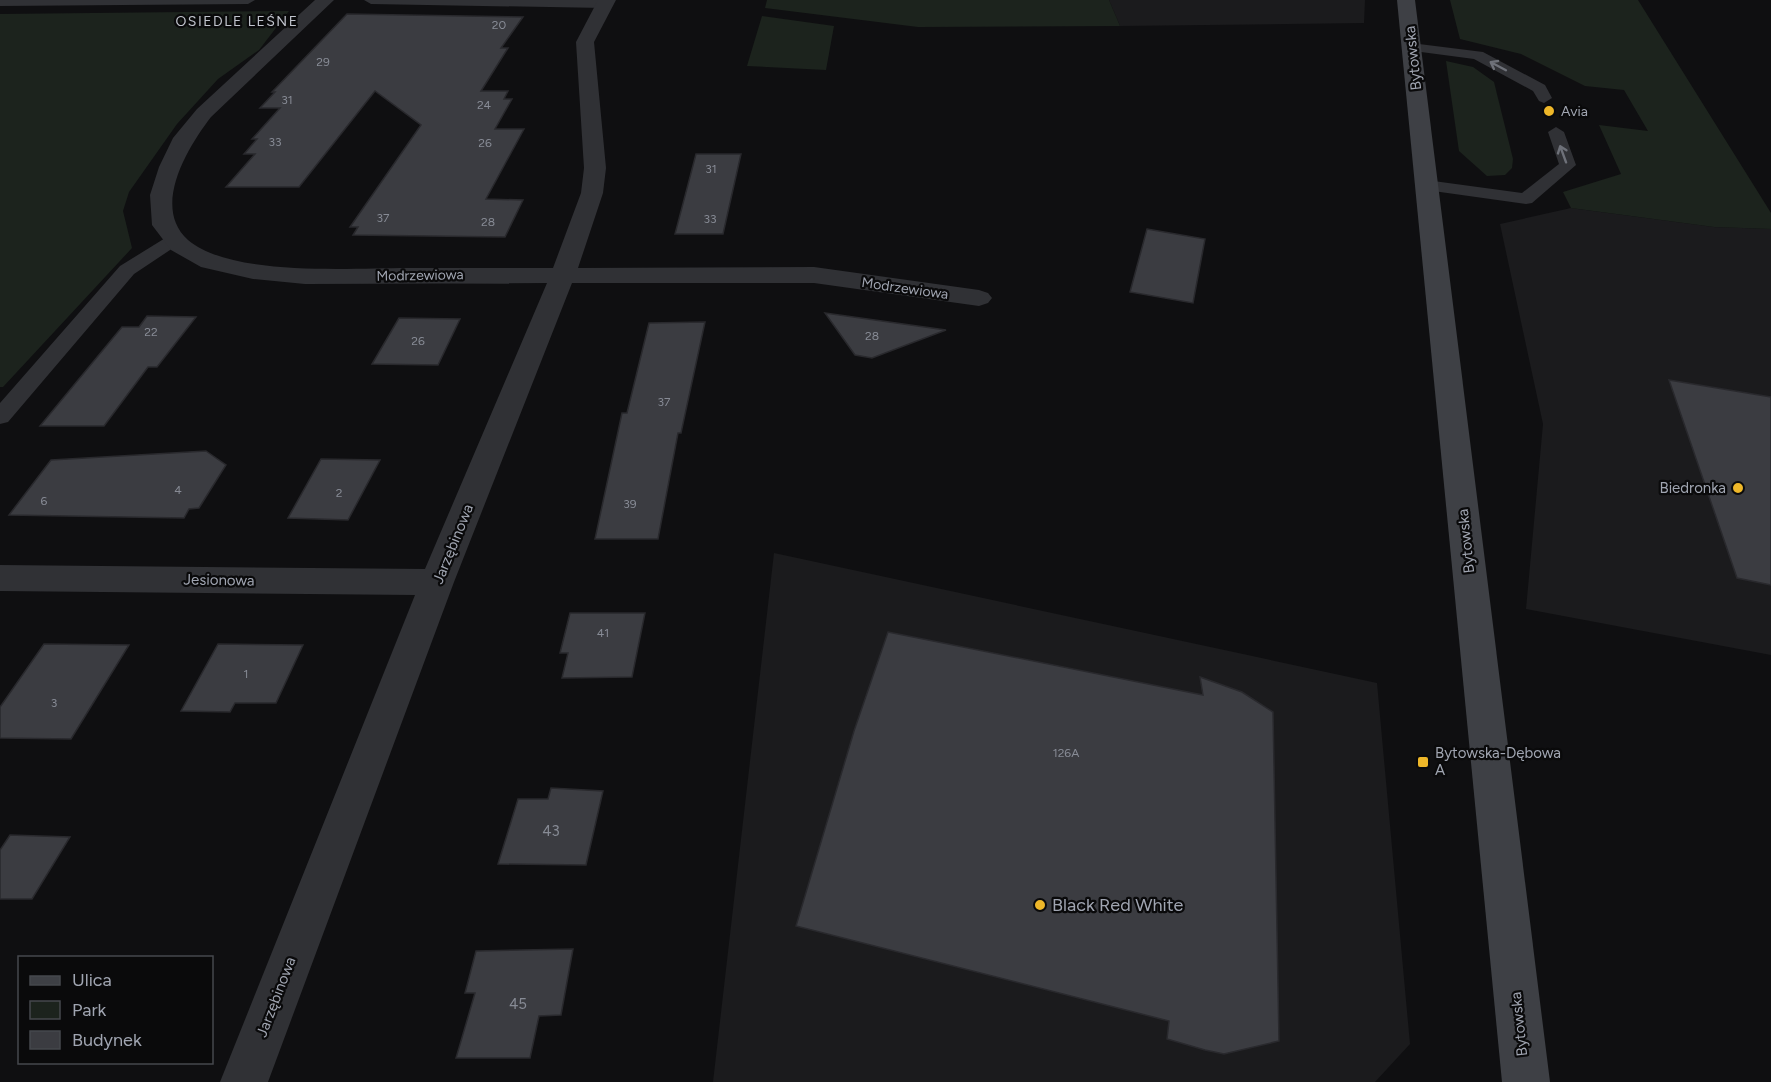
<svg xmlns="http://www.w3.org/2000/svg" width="1771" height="1082" font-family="Figtree,sans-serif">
<rect width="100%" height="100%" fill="#0f0f11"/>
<!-- built -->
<g fill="#1b1b1d">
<path d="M1109,0H1365L1364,23L1120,26Z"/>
<path d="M1571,208L1714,227L1771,229V655L1526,609L1543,424L1500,224Z"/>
<path d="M774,553L1377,683L1410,1044L1375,1082H713Z"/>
</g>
<!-- green -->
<g fill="#1c231d">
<path d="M767,0H1109L1120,26L918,27L765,8Z"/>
<path d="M1450,0H1638L1771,213V229L1714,227L1571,208L1563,192L1621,174L1599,125L1648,131L1624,90L1585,86L1521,54L1460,39Z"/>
<path d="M289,11L259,50L218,79L177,124L129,192L123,211L132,248L3,387H0V14Z"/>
<path d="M762,16L834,26L826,70L747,66Z"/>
<path d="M1446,61L1473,67L1494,82L1513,159L1512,168L1505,175L1487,176L1459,151Z"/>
</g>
<!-- building -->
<g fill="#3b3c41" stroke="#29292d" stroke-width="1.5">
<path d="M347,14L523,17L501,48H508L481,91H508L504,99H512L495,129H524L486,199L523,200L505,237L353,235L358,227H350L421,125L375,91L299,187H226L255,154H244L257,139H252L280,108H260L275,92H272Z"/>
<path d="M696,154H741L723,234H675Z"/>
<path d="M1147,229L1205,239L1193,303L1130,292Z"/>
<path d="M825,313L946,330L872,358L855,355Z"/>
<path d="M147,316L196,317L157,367H148L104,426H40L122,327H139Z"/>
<path d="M399,318L460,319L438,365L372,364Z"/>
<path d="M705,322L681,433H678L658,539H595L622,413H627L649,323Z"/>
<path d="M1669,380L1771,397V585L1737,578Z"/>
<path d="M206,451L226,465L199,508L189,509L184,518L9,515L51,460Z"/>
<path d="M321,459L380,460L348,520L288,518Z"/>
<path d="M570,613H645L632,677L562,678L568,653H560Z"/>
<path d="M888,632L1203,695L1200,677L1242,692L1273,712L1279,1041L1224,1054L1205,1050L1167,1039L1169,1021L796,926L854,731Z"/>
<path d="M44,644L129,645L71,739L0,738V707Z"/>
<path d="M218,644L303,645L276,703H235L230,712L181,711Z"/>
<path d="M551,788L603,791L586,865L498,864L518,799H548Z"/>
<path d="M10,835L70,837L32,899H0V850Z"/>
<path d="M573,949L561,1015L539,1016L530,1058H456L475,993H465L476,951Z"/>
</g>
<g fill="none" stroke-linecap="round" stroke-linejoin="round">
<!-- lane -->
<g fill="#303135" fill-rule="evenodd">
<path d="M0,0H255L248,4L0,6Z"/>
<path d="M364,0H605L612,4L605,8L371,4Z"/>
<path d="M1411,43L1483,52L1545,85L1552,98L1544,103L1539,101L1533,91L1474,59L1406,50V44Z"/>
<path d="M1556,127L1564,132L1576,165L1532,203L1526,204L1426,190L1417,185L1426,180L1522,193L1559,164L1548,132Z"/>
<path d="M175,232L184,238L182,242L134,274L8,422L0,424V403L120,266Z"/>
</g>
<!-- street -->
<path fill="#303135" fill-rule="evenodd" d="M315,0H334L211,117C188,147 151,207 188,240C232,277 350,268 407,268C456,268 504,268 553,268L581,193L584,168L576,42L598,0H616L594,42L606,168L603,193L578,268L814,267L979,290L988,293L992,298L988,303L979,306L814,283H572L454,582L268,1082H220L415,595L0,591V565L425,569L547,283L305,284L253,279L201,267L171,250L152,225L150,195L159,167L173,138L197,109Z"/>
<!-- secondary -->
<path fill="#3e4045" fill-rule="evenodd" d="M1397,0H1415L1550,1082H1502Z"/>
</g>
<!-- one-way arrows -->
<defs><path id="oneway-shaft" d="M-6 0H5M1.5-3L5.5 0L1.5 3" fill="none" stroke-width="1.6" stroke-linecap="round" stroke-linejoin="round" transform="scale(1.5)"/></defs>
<g stroke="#6e7179">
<use href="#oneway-shaft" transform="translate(1498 66) rotate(-152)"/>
<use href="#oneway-shaft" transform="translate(1563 154) rotate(-110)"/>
</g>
<!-- markers -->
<g fill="#eeb729" stroke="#0a0a0b" stroke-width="2">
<circle cx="1549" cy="111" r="6"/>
<circle cx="1738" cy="488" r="6"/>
<rect x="1417" y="756" width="12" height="12" rx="3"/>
<circle cx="1040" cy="905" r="6"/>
</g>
<g text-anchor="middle" stroke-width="4.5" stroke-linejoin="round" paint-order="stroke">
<!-- number labels -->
<g font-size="12" fill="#878b95">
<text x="499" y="29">20</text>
<text x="323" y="66">29</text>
<text x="287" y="104">31</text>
<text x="484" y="109">24</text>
<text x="275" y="146">33</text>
<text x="485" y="147">26</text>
<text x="711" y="173">31</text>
<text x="383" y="222">37</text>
<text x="710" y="223">33</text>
<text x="488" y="226">28</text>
<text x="151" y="336">22</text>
<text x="872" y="340">28</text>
<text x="418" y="345">26</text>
<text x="664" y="406">37</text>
<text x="178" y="494">4</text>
<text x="339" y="497">2</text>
<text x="44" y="505">6</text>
<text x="630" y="508">39</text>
<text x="603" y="637">41</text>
<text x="246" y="678">1</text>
<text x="54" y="707">3</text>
<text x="1066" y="757">126A</text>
</g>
<!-- far-neighbourhood labels -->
<g font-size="14" letter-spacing="1.5" fill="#c1c4cd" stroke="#0a0a0b">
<text x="237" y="26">OSIEDLE LEŚNE</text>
</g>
<!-- far-poi labels -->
<g font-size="14" fill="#a0a5b1" stroke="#0a0a0b" text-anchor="start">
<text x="1561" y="116">Avia</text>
</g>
<!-- far-street labels -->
<g font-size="14" fill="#a0a5b1" stroke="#0a0a0b">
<text transform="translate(420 275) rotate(-1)" y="5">Modrzewiowa</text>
<text transform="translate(905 288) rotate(8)" y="5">Modrzewiowa</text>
</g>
<!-- street labels -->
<g font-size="15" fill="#a0a5b1" stroke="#0a0a0b">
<text transform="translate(1413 58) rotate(-96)" y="5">Bytowska</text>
<text transform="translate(1466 541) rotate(-96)" y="5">Bytowska</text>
<text transform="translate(453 544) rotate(-68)" y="5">Jarzębinowa</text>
<text transform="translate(219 580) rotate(1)" y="5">Jesionowa</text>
<text transform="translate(276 997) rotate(-69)" y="5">Jarzębinowa</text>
<text transform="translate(1519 1024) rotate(-96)" y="5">Bytowska</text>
</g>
<!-- poi labels -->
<g font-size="15" fill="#a0a5b1" stroke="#0a0a0b" text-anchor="end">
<text x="1726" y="493">Biedronka</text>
<text x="1435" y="758" text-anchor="start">Bytowska-Dębowa<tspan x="1435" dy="17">A</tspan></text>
</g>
<!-- near-number labels -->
<g font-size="15" fill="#878b95">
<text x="551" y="836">43</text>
<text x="518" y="1009">45</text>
</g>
<!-- near-poi labels -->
<g font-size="18" fill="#a0a5b1" stroke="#0a0a0b" text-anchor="start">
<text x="1052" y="911">Black Red White</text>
</g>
</g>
<!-- legend -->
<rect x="18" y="956" width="195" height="108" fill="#0a0a0b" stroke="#46484d" stroke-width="1.5"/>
<rect x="30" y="976" width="30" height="9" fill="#3e4045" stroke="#46484d" stroke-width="1.5"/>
<text x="72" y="986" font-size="18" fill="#a0a5b1">Ulica</text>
<rect x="30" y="1001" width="30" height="18" fill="#1c231d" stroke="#46484d" stroke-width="1.5"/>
<text x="72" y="1016" font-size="18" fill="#a0a5b1">Park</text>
<rect x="30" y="1031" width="30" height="18" fill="#3b3c41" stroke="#46484d" stroke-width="1.5"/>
<text x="72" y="1046" font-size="18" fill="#a0a5b1">Budynek</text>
</svg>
